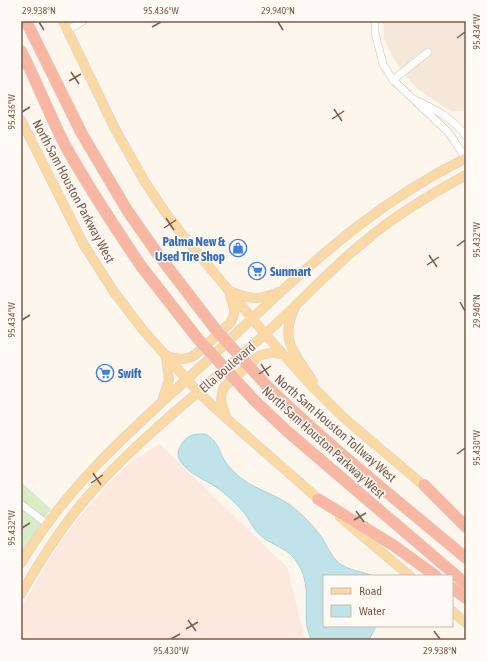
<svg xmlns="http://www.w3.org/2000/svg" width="487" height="661" font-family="'Asap Condensed',sans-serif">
<rect width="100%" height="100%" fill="#fdf6ec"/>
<!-- residential -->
<path fill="#f5e8da" d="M383,21H466V111H451L419,90L406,77L391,54L384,38Z"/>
<!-- commercial -->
<path fill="#fde8e0" d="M159,444L287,567L305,640H21V608L56,548L81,515L115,477L130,463Z"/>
<!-- green -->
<path fill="#d8ecc9" d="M21,482L51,509L21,554Z"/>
<!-- water -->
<path fill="#bfe3e8" stroke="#a5d3da" d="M205,434C218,440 219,452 226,463C228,466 232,469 234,472C251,489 272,492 290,505C302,514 313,525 322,538C327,546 331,556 339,563C349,571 362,571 373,576H324V626H376L369,640H311C310,635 307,630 307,625C304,601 312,581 294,558C285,547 269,544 259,534C253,528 250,521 245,514C239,506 225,493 216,487C204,479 189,474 180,461C174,452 184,437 193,435C197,434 201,434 205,434Z"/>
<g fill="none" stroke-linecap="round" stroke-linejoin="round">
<defs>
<g id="minor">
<path d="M375,21V33L383,64L393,80L447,131L453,139L466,159"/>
<path d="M68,30L83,21"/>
<path d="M393,80L428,52"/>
<path d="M417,101C437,110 453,119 466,136"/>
<path d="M21,504L47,524"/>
</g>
<g id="major">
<path d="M63,21L115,129L145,182L163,209L181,233L265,334L309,383L343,417L429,490"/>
<path d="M21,120L84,245L114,292L143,330L198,392L226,418L322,502"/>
<path d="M229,291C249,299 258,301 278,292"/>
<path d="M295,307C278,343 297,354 313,382"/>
<path d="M166,356C178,359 185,361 195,355L230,323C237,313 234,307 230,296"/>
<path d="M163,398L169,380L166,356"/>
<path d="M226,417C223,407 218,398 224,387L259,356C267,352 273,353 282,354"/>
<path d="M340,517L410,576"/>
<path d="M21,563C70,481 139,423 208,360C257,314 305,267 358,226C392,200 428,177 466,158"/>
<path d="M21,594C43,555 67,518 98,485C148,431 208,385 263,336C298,305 329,270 365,241C395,215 431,194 466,175"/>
<path d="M452,611L466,623"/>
</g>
<g id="highway">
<path d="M26,21L82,134L127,210L157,253"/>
<path d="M21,51C37,82 49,114 65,145C88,187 114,226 141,266"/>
<path d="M268,387C330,447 399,502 466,558"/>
<path d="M254,400L288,432L466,584"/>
<path d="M424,485L466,527"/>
<path d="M318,499L393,545L436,576"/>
<path d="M452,588L466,598"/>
</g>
</defs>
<!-- minor casing -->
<use href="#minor" stroke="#d1beb0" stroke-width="8"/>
<!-- major casing -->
<use href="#major" stroke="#dad1cd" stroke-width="10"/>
<!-- highway casing -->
<use href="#highway" stroke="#dad1cd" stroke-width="12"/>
<!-- minor -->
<use href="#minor" stroke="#fff" stroke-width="7"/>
<!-- major -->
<use href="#major" stroke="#fbd9a5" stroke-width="9"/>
<!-- highway -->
<use href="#highway" stroke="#f7b7a3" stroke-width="11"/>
<defs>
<g id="highway-bridge">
<path d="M157,253L216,330L268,387"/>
<path d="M141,266L198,339L254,400"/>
</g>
</defs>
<!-- highway-bridge casing -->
<use href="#highway-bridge" stroke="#dad1cd" stroke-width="12" stroke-linecap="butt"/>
<!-- highway-bridge -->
<use href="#highway-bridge" stroke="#f7b7a3" stroke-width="11"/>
</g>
<!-- ticks -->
<path fill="none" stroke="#7a5c4d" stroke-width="1.5" d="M39,22L44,30M278,22L283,30M152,27L161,22M457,38L465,32M71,72L79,84M69,81L81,74M334,109L342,121M22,112L30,107M332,119L344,111M166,218L174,230M164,228L176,220M457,246L465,240M429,255L437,267M427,265L439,257M460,302L465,311M22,320L30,315M261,364L269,376M259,374L271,366M457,454L465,448M93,473L101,485M91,483L103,475M356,511L364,522M354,520L366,513M22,528L30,523M188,620L196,631M186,629L198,622M434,631L440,639M171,639L180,634"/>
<!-- icons -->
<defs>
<symbol id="shop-ring" viewBox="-11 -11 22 22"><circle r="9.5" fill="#fffaf3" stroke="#3f7fe0" stroke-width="1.5"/><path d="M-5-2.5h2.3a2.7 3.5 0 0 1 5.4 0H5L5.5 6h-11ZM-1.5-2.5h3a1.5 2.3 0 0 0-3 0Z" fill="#3f7fe0"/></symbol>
<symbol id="supermarket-ring" viewBox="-11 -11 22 22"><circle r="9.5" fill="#fffaf3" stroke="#3f7fe0" stroke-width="1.5"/><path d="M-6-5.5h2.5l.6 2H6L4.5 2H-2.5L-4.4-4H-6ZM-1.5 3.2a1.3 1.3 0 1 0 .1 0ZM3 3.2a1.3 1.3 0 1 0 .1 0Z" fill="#3f7fe0"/></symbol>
</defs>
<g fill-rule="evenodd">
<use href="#shop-ring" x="228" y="238" width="20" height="20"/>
<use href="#supermarket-ring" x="247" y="261" width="20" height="20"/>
<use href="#supermarket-ring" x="95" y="363" width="20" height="20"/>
</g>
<g text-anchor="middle" stroke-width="3" stroke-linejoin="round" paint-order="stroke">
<!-- street labels -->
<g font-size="13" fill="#7a5c4d" stroke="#fffaf3">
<text transform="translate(74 191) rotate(62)" y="5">North Sam Houston Parkway West</text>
<text transform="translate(227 367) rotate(-41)" y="5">Ella Boulevard</text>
<text transform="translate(336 428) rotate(41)" y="5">North Sam Houston Tollway West</text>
<text transform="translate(324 442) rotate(42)" y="5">North Sam Houston Parkway West</text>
</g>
<!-- shop labels -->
<g font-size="13" font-weight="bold" fill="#366cbe" stroke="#fffaf3" text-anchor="start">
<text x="225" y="246" text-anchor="end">Palma New &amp;<tspan x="225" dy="15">Used Tire Shop</tspan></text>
<text x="270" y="276">Sunmart</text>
<text x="118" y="378">Swift</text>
</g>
</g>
<!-- border -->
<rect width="487" height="661" fill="none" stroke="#fffaf3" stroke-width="44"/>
<!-- legend -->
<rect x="323" y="575" width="130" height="52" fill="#fffaf3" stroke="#cabbb1"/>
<rect x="331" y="588" width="20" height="6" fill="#fbd9a5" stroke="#cabbb1"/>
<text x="359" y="595" font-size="12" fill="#7a5c4d">Road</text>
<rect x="331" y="605" width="20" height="12" fill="#bfe3e8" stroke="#cabbb1"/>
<text x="359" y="615" font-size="12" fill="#7a5c4d">Water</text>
<rect x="22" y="22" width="443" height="617" fill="none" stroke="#7a5c4d" stroke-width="1.5"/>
<g font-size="10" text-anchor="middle" fill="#7a5c4d">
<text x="39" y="14">29.938°N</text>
<text x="161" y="14">95.436°W</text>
<text x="278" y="14">29.940°N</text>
<text transform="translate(476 32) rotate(-90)" y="4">95.434°W</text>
<text transform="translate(11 112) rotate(-90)" y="4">95.436°W</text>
<text transform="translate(476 240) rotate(-90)" y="4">95.432°W</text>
<text transform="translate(476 311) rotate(-90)" y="4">29.940°N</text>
<text transform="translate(11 320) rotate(-90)" y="4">95.434°W</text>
<text transform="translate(476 448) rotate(-90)" y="4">95.430°W</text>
<text transform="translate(11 528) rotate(-90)" y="4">95.432°W</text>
<text x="171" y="654">95.430°W</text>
<text x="440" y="654">29.938°N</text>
</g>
</svg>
